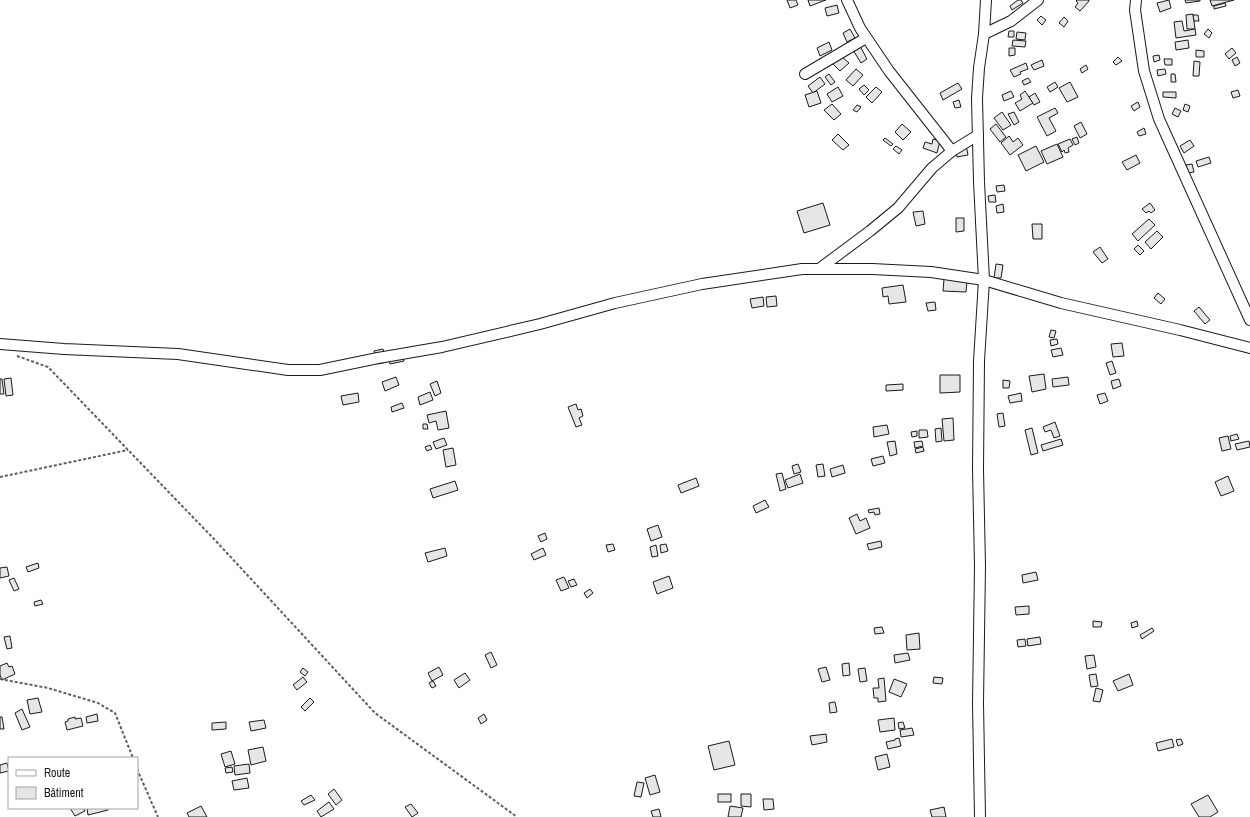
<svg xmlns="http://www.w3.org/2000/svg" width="1250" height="817" font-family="'Archivo Narrow',sans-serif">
<rect width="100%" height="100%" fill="#fff"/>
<!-- building -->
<g fill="#e6e6e6" stroke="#1a1a1a">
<path d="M787,0H796L798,5L790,8Z"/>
<path d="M808,0H826L810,6Z"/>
<path d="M1018,0H1021L1023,3L1012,10L1010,6Z"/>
<path d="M1077,0H1089V1L1080,11L1075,7L1078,3L1076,1Z"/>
<path d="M1169,0L1171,8L1160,12L1157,3Z"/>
<path d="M1185,0H1200V1L1186,3Z"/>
<path d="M1210,0H1234L1212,6Z"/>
<path d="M1225,3L1226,6L1214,9V6Z"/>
<path d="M837,5L839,13L827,16L825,8Z"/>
<path d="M1193,14L1195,29H1187L1186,15Z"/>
<path d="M1193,15H1198L1199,21H1194Z"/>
<path d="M1041,16L1046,20L1042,25L1037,20Z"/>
<path d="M1064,17L1068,21L1064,27L1059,23Z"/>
<path d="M1182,21L1184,31L1195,29L1196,35L1176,38L1174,22Z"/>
<path d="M850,29L855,38L847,42L843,33Z"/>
<path d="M1208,29L1212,33L1209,38L1204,34Z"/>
<path d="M1009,31H1014V37H1008Z"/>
<path d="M1017,32L1026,33L1025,40L1016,39Z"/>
<path d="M1013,40L1026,41L1025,47L1012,46Z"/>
<path d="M1188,40L1189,48L1176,50L1175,42Z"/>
<path d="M829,42L832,50L820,56L817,48Z"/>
<path d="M860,46L867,59L861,63L853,50Z"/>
<path d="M1009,48H1015V55L1009,56Z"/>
<path d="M1232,48L1236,53L1229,59L1225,54Z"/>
<path d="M1196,50L1204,51V57H1196Z"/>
<path d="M840,55L849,63L840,71L832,63Z"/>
<path d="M1159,55L1160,60L1154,62L1153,56Z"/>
<path d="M1118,57L1122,61L1116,65L1113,62Z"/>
<path d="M1237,57L1240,63L1235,66L1232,60Z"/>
<path d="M1164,59H1172V65H1165Z"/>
<path d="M1042,60L1044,66L1034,70L1031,65Z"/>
<path d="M1194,61L1200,62L1199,76H1193Z"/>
<path d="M1026,63L1028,69L1020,72L1021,74L1014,77L1010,70Z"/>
<path d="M1086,65L1088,69L1082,73L1080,69Z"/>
<path d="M856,69L863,75L853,86L846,80Z"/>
<path d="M1165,69L1166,74L1158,76L1157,70Z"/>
<path d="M829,74L835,82L831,85L825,77Z"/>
<path d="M1171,74H1175L1176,82H1171Z"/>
<path d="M820,77L825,84L813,93L808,86Z"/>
<path d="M1028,78L1031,82L1024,85L1022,81Z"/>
<path d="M1055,82L1058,87L1050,92L1047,87Z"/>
<path d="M1070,82L1078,97L1067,102L1059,88Z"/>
<path d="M958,83L962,89L943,100L940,93Z"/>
<path d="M864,85L869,90L864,95L859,89Z"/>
<path d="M838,87L843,96L832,102L827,94Z"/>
<path d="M876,87L882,92L872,103L866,97Z"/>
<path d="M1238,90L1240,96L1233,98L1231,92Z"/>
<path d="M817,91L821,103L809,107L805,95Z"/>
<path d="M1011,91L1014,97L1004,101L1002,95Z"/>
<path d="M1025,91L1033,103L1020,111L1015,103L1022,99L1020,95Z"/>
<path d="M1163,92H1176V98L1163,97Z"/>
<path d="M1035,93L1040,102L1034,105L1029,97Z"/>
<path d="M959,100L961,107L955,108L953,102Z"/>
<path d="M1138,102L1140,107L1134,111L1131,106Z"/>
<path d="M832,104L841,114L834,120L824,110Z"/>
<path d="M1185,104L1190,106L1188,112L1183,110Z"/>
<path d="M857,105L861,107L857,112L853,110Z"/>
<path d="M1055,108L1058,113L1049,118L1056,131L1047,136L1037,117Z"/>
<path d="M1175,108L1181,111L1178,117L1172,114Z"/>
<path d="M1002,112L1011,125L1003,130L994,118Z"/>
<path d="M1014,112L1019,122L1014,125L1008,114Z"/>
<path d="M1081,122L1087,134L1080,138L1074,126Z"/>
<path d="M902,124L911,132L903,140L895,132Z"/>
<path d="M996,124L1006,137L1000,142L990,129Z"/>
<path d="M1144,128L1146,134L1139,136L1137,132Z"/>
<path d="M838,134L849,145L843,150L832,140Z"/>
<path d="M1009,136L1013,142L1018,138L1023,145L1010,155L1001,143Z"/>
<path d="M1077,137L1079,143L1075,145L1072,139Z"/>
<path d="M885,138L893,144L891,146L883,140Z"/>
<path d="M933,139L940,141L937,153L923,148L925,142L932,144Z"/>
<path d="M1070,139L1073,145L1068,148L1069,152L1065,153L1064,150L1062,152L1058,144Z"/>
<path d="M1190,140L1194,146L1184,153L1180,146Z"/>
<path d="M1057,144L1063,157L1047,164L1041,151Z"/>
<path d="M966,145L968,155L957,157L955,148Z"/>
<path d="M896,146L902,150L899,154L893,149Z"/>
<path d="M1036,146L1044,162L1026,171L1018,155Z"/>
<path d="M1136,155L1140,163L1127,170L1122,162Z"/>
<path d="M1209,157L1211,163L1198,167L1196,161Z"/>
<path d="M1192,164L1194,172L1188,173L1186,165Z"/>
<path d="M1004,185L1005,191L997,192L996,186Z"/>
<path d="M995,195L996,202H989L988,196Z"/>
<path d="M823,203L830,225L804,233L797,211Z"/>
<path d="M1150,203L1155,210L1151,213L1149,211L1146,213L1142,209Z"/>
<path d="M1003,204L1004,212L997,213L996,206Z"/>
<path d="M923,211L925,224L916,226L913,212Z"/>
<path d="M956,218H964V231L956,232Z"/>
<path d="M1149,219L1155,225L1138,241L1132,234Z"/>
<path d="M1032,224H1042V239H1033Z"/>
<path d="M1157,231L1163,237L1151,249L1145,242Z"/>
<path d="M1138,245L1144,251L1140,255L1134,249Z"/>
<path d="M1100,247L1108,259L1102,263L1093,252Z"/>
<path d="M996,264L1003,265L1001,278H994Z"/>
<path d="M944,279L967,281L966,292L943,291Z"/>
<path d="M903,285L906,302L889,304L888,296L883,297L882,288Z"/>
<path d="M1158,293L1165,299L1161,304L1154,298Z"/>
<path d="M776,296L777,306L767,307L766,297Z"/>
<path d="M763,297L764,306L752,308L750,299Z"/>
<path d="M935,302L936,310L928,311L926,303Z"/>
<path d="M1199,307L1210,320L1205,324L1194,311Z"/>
<path d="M1051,330L1056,331L1054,338L1049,337Z"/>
<path d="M1057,339L1058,344L1051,346L1050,340Z"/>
<path d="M1122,343L1124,356L1113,357L1111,344Z"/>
<path d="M1061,348L1063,355L1053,357L1051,350Z"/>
<path d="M383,349L387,362L378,364L374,351Z"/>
<path d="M402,353L404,361L390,364L388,356Z"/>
<path d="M1112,361L1116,373L1110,375L1106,363Z"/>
<path d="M1044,374L1046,389L1032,392L1029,376Z"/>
<path d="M940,375H960V392L940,393Z"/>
<path d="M396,377L399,385L385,391L382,382Z"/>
<path d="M1068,377L1069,385L1053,387L1052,379Z"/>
<path d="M11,378L13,395L6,396L4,379Z"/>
<path d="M0,379H2L4,394H0Z"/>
<path d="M1119,379L1121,386L1113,389L1111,381Z"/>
<path d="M1003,380L1010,381L1009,388H1003Z"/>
<path d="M437,381L441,393L435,396L430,384Z"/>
<path d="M903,384V390L886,391V385Z"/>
<path d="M430,392L433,400L420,405L418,397Z"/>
<path d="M358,393L359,402L343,405L341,396Z"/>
<path d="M1021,393L1022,401L1010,403L1008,396Z"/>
<path d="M1105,393L1108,401L1100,404L1097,395Z"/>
<path d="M402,403L404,408L392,412L391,407Z"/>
<path d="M576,404L578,410L581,409L583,416L579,418L582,425L576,427L568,407Z"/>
<path d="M446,411L449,428L438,430L436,421L429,423L427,415Z"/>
<path d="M1003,413L1005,426L999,427L997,414Z"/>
<path d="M953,418L954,440L944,441L942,419Z"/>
<path d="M1055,422L1060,436L1054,438L1051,430L1045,432L1043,427Z"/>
<path d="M423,424H427L428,429H423Z"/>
<path d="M887,425L889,434L874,437L873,427Z"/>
<path d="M941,428L942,441L936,442L935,429Z"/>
<path d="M1032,428L1038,453L1031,455L1025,430Z"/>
<path d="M919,430H927L928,437L919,438Z"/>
<path d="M917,431V436L912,437L911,432Z"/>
<path d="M1237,434L1239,439L1231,441L1230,436Z"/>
<path d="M1228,436L1231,449L1222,451L1219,438Z"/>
<path d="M444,438L447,445L436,449L433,442Z"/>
<path d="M1061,439L1063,445L1043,451L1041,445Z"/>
<path d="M895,441L897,454L890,456L887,442Z"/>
<path d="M922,441L923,446L915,448L914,442Z"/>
<path d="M1249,441L1250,447L1237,450L1235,444Z"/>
<path d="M430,445L432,449L427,451L425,447Z"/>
<path d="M923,447L924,451L916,453L915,449Z"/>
<path d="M453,448L456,465L446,467L443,450Z"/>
<path d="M883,456L885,463L873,466L871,459Z"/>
<path d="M798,464L801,472L794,474L792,466Z"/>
<path d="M823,464L825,476L818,477L816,465Z"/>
<path d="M843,465L845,473L832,477L830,469Z"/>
<path d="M782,473L786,489L780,491L776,474Z"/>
<path d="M800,474L803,483L788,488L785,480Z"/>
<path d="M1228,476L1234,491L1221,496L1215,482Z"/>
<path d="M696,478L699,486L681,493L678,485Z"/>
<path d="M455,481L458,490L433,498L430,489Z"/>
<path d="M765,500L769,507L756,513L753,506Z"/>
<path d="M879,508L880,514L875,515L874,512L869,513L868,510Z"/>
<path d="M857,514L860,521L866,518L870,528L856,534L849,518Z"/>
<path d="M658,525L662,537L651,541L647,529Z"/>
<path d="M545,533L547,539L541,542L538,536Z"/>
<path d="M881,541L882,547L869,550L867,544Z"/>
<path d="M613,544L615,550L608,552L606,545Z"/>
<path d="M666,544L668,551L661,553L660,545Z"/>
<path d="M656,545L658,556L652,557L650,547Z"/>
<path d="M445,548L447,556L428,562L425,553Z"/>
<path d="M543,548L546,555L534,560L531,554Z"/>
<path d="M38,563L39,568L28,572L26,567Z"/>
<path d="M7,567L9,576L0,578V568Z"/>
<path d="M1036,572L1038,580L1023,583L1022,575Z"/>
<path d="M669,576L673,588L657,594L653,582Z"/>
<path d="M564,577L569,588L561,591L556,580Z"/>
<path d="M14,578L19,589L14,591L9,580Z"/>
<path d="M574,579L577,585L571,587L568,581Z"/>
<path d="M590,589L593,593L587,598L584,593Z"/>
<path d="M41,600L43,604L35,606L34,602Z"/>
<path d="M1029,606V614L1016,615L1015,607Z"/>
<path d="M1093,621L1102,622L1101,627H1093Z"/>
<path d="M1137,621L1138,626L1132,628L1131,623Z"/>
<path d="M882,627L884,633L875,634L874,628Z"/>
<path d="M1152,628L1154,631L1142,639L1140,635Z"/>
<path d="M919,633L920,649L907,650L906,635Z"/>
<path d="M10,636L12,648L7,649L4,637Z"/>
<path d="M1040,637L1041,644L1028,646L1027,639Z"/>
<path d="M1025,639L1026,646L1018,647L1017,640Z"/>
<path d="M491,652L497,665L491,668L485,655Z"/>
<path d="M908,653L910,660L895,663L894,655Z"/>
<path d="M1094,655L1096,667L1087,669L1085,656Z"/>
<path d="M7,663L9,667L12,666L15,674L2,680L0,675V666Z"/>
<path d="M849,663L850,675L843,676L842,664Z"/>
<path d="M439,667L443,675L432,681L428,673Z"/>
<path d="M826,667L830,680L822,682L818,669Z"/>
<path d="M303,668L308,672L305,676L300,672Z"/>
<path d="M865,668L867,681L860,682L858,669Z"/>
<path d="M465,673L470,680L459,688L454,680Z"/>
<path d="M1096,674L1098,686L1091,687L1089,675Z"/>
<path d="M1129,674L1133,685L1118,691L1113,681Z"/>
<path d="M303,677L307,682L297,690L293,685Z"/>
<path d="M934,677L943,678L942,684L933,683Z"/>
<path d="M884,678L886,701L878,702V698H874L873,688H879L878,679Z"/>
<path d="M894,679L907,684L901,697L889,692Z"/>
<path d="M433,681L436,686L432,688L429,683Z"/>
<path d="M1096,688L1103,690L1100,702L1093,701Z"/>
<path d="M38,698L42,712L30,714L27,700Z"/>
<path d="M310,698L314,702L305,711L301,707Z"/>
<path d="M835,702L837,712L830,713L829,703Z"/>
<path d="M22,709L30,727L22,730L15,713Z"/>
<path d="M97,714L98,721L87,723L86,717Z"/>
<path d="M484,714L487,720L481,724L478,718Z"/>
<path d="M0,717H2L4,729H0Z"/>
<path d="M75,717V719L81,718L83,726L67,730L65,722L68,721V719Z"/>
<path d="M894,718L895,730L880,732L878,720Z"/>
<path d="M264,720L266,728L251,731L249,722Z"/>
<path d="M226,722V729L212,730V723Z"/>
<path d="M903,722L905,728L899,729L898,723Z"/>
<path d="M912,728L914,735L901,737L900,730Z"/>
<path d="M826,734L827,742L812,745L810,736Z"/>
<path d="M899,738L901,746L888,749L886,742L895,740V739Z"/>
<path d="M1172,739L1174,747L1158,751L1156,743Z"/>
<path d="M1181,739L1183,744L1178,746L1176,740Z"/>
<path d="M729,741L735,765L714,770L708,746Z"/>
<path d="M263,747L266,761L251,765L248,750Z"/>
<path d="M231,751L235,764L225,767L221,754Z"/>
<path d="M887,754L890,767L878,770L875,757Z"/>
<path d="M7,763L9,771L0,773V765Z"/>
<path d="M249,764L250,773L235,775L234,766Z"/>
<path d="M232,767L233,772L226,773L225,768Z"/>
<path d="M655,775L660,792L650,795L645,778Z"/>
<path d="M247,778L249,788L234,790L232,781Z"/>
<path d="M637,782L644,783L641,797L634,796Z"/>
<path d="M334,789L342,800L336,805L328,794Z"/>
<rect x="718" y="794" width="13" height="8"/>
<path d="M741,794H751V807L741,806Z"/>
<path d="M311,795L315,800L304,805L301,801Z"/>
<path d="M1208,795L1218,812L1210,817H1199L1191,804Z"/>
<path d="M763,799H773L774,809L764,810Z"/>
<path d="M329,802L334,809L321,817L317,811Z"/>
<path d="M411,804L418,813L412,817L405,807Z"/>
<path d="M201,806L207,817H189L187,813Z"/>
<path d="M730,806L743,808L741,817H728Z"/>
<path d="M944,807L946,817H932L930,810Z"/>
<path d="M70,808H83L85,811L75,816Z"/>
<path d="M87,808H108V810L88,815Z"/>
<path d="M659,809L661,817H653L651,811Z"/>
</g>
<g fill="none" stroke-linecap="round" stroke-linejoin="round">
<defs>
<g id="minor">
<path d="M847,0L860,28L889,71L952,151"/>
<path d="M1136,0L1135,10L1144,71L1159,119L1250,320"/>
<path d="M984,34L1011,21L1038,0"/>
<path d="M805,74L866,38"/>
<path d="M819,269L870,231L898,208L932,168L952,151L978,135"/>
<path d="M0,344L64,349L178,354L288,370H320L378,358L442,347L540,324L615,303L702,284L802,269H872L931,272L984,280L1061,303L1180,330L1250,348"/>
<path d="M980,817L978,703L980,566L978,469L979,361L984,280L979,182L977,98L979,68L984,34L986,0"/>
</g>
</defs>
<!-- minor casing -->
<use href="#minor" stroke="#1a1a1a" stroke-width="12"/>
<!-- path -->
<g stroke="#5f5f5f" stroke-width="2" stroke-dasharray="3 2" stroke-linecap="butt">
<path d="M17,356L48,367L214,539L375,713L517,817"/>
<path d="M0,477L128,450"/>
<path d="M0,679L48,688L98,703L115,713L133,758"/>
<path d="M137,769L158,817"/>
</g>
<!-- minor -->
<use href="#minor" stroke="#fff" stroke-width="10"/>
</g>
<!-- legend -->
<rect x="8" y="757" width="130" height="52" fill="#ffffff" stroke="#a3a3a3"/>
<rect x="16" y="770" width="20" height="6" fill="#ffffff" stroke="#a3a3a3"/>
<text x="44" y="777" font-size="12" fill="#1a1a1a">Route</text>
<rect x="16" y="787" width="20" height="12" fill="#e6e6e6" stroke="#a3a3a3"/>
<text x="44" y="797" font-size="12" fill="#1a1a1a">Bâtiment</text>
</svg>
